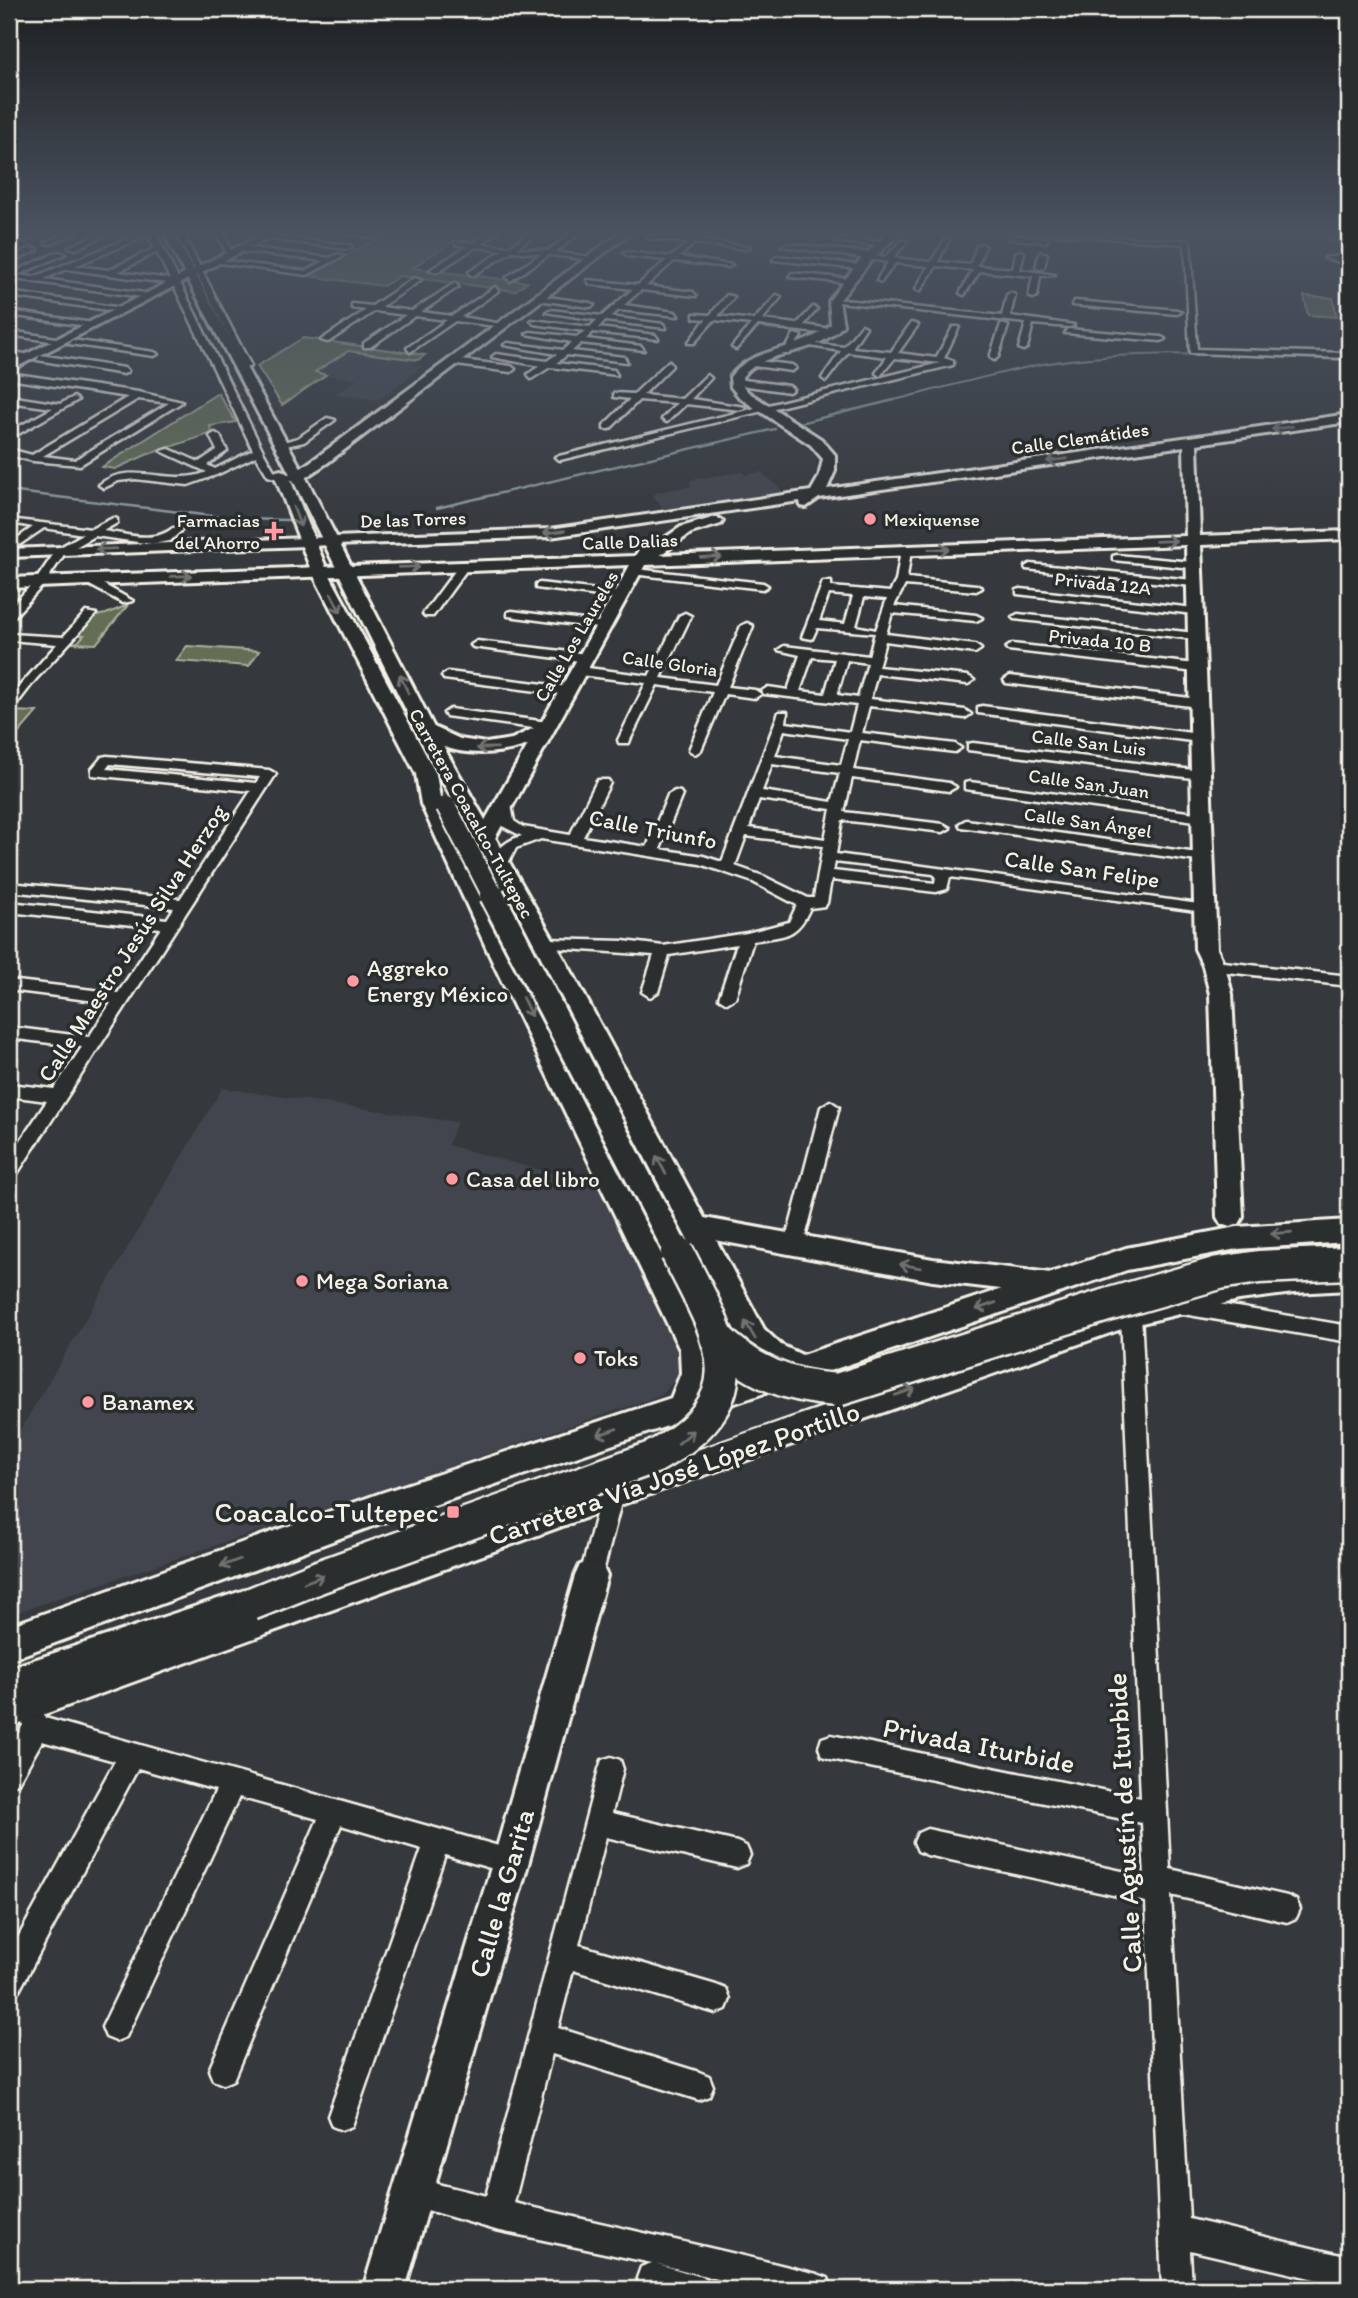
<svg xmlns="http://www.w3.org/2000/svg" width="1358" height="2298" font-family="Itim,sans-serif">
<rect width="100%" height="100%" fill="#35383c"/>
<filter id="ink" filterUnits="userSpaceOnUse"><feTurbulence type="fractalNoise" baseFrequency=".0143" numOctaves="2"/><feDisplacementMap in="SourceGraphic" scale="14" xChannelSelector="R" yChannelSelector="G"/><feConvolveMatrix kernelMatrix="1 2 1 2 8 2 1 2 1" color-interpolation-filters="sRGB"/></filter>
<g filter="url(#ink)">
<!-- built -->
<g fill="#42454d">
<path d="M348,351L418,360L412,365L423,366L378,400L336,394L357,379L314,373Z"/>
<path d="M742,472L745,475L761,472L788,496L667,512L652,496L658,492L691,486L689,481L694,479Z"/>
<path d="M222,1088L457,1122L448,1145L603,1187L687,1343L682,1371L662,1395L9,1615V1449Z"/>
</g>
<!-- green -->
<g fill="#646e55" stroke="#acb09e" stroke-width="2">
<path d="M392,232H467L412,268L527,282L515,291L400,276L383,286L307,276Z"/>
<path d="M1304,296L1333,298L1337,317L1308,315Z"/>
<path d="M303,338L425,355L418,360L348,351L315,372L326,375L282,405L257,366Z"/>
<path d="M218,393L236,422L210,426L212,433L146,455L115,469L102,467Z"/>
<path d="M128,605L96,644L70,643L78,642L84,635H77L95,616L106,614Z"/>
<path d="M187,646L259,651L249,666L176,661Z"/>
<path d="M9,711L37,712L11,742H9Z"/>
</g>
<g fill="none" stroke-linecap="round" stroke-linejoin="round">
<!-- stream-far1 -->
<path stroke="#91a0a2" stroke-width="2" d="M887,402C939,389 991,374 1043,364C1139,347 1252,357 1349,360"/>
<!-- stream -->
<g stroke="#91a0a2" stroke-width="2.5">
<path d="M796,424L894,400"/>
<path d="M9,491L236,519L289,520"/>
<path d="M437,508L775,429"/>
</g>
<defs>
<g id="street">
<path d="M34,232H43L25,241L20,240Z"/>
<path d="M68,232H77L51,244L45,243Z"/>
<path d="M103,232H112L76,249L69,247Z"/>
<path d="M144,232H155L263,451L275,472L285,477V481L268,476L256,456L216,475L188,485L135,479L118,481L104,488L99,485C130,459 170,488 207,472L161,451L169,449L199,462L217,450L210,436L215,433L220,436L227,451L207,465L215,469L253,450L173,284L67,269L44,279L152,294L149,298L9,278V274L58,252L65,254L18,275L34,277ZM149,235L155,248L109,270L75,266ZM157,252L170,279L118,272Z"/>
<path d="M175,232H182L251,366L240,370L236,367L243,363Z"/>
<path d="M216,232H223L234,256H228Z"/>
<path d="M336,232H382L371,237Z"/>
<path d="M490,232H498L481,244L509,247L531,232H539L517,248L547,251L574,232H582L555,252L597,258L593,260L549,255L510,281L507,277L541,254L512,251L472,276L469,272L503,250L476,247L437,272L430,270L467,246L455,244V242L473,243Z"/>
<path d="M700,232H707L699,240L750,247L746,249L695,243L679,257L732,265L728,267L674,261L646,286L693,292L696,296L641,290L624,305L675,312L678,316L619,310L610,317L663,324L666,328L605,321L598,328L655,335L658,339L593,332L586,339L641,346L644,350L581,343L572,351L624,357L627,362L567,355L556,363L614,370L617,375L550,367L531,379L528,374L540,366L492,357L496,354L547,361L557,354L504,345L508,343L563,350L572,342L526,334L530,332L577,337L585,331L534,324L531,320L590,327L597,320L546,312L550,310L602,316L633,289L590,284L587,280L638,285L667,260L627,256L624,252L671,257L688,243L648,238L646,235L692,239Z"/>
<path d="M1031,232L1190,241L1197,349L1349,353V358L1190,353L1185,244Z"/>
<path d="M264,235L348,245L352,247L348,249L262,238Z"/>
<path d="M1010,235L1045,238L1048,240L1045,242L1008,238Z"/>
<path d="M1331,236L1349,237V241L1329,239Z"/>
<path d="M837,238L882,242L886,244L882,246L835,241Z"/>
<path d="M946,238L949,240L938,262L970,265L977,246L981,244L985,246L977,266L1013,269L1016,253L1020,251L1024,253L1020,270L1055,275L1040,276L1037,296L1033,298L1029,296L1033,276L980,271L964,295L960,293L973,270L936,266L920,291L916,289L929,266L895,263L881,282L877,280L888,262L782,246L786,244L871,253L874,256L885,257L903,240L907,242L893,258L931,262Z"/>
<path d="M241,247L330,258L339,254L343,256L307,275L212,262L216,260L306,271L324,261L238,251Z"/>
<path d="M31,248L38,250L9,263V258Z"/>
<path d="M1040,252L1047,254L1044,267L1040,269L1036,267Z"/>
<path d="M1349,255V259H1346L1349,260V264L1324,258Z"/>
<path d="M776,256L861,265L865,267L861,269L773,260Z"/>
<path d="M792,273L850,279L854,281L850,283L789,277Z"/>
<path d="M414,278L421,280L381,307L412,311L455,283L458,287L421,312L452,316L495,287L498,291L461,317L508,325L504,327L455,321L410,352L407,348L447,320L415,316L370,347H364V343L406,315L375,311L328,342L321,340L366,310L352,308V304L372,306Z"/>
<path d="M9,292L122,308L126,310L122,312L9,296Z"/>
<path d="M1011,293L1015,295L1010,316L1074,325L1070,327L1033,324L1027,348L1023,350L1019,348L1026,323L830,301L834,299L1002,316L1007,295Z"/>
<path d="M727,295L734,297L718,316L754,320L777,295L781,297L762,320L797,324L813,307L817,309L804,325L837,330C823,337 777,327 758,325L736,349L732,347L751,324L714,320L694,343H688L706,319L694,318V314L710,315Z"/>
<path d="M541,296L590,303L594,305L590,307L538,300Z"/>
<path d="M1075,301L1177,310L1181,312L1177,314L1072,305Z"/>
<path d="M9,311L93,323L97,325L93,327L9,315Z"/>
<path d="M911,323L918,325L898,353L936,358L953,327H959L944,358L953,361V365L560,460L555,457L940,363L895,358L880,376L876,373L887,357L848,352L826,381L822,378L841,351L804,345L808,343L844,347L862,325L866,327L852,348L891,352Z"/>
<path d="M1001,324L1008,326L998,357L994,360L990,357Z"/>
<path d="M1068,329L1161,337L1165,339L1161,341L1065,333Z"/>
<path d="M9,331L63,339L67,341L63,343L9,335Z"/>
<path d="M794,334L801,336L789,354H783Z"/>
<path d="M72,340L154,352L158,354L154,356L69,344Z"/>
<path d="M9,351L35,356L31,359L9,355Z"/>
<path d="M40,355L124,368L128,371L124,374L37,360Z"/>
<path d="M452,359L511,366L515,369L511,372L449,364Z"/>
<path d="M749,360L792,365L796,368L792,371L746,365Z"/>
<path d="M669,361L672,366L643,395L682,399L707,375L711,378L691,399L745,407L741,410L686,404L667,422L662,419L677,403L639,400L610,429H604V425L630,399L614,397V393L634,394Z"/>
<path d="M9,373L138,392L182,402L80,465L33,461L9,455V449L32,455L128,397L9,379ZM138,399L169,403L75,460L43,456Z"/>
<path d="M737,379L789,386L793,389L789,392L734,384Z"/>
<path d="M9,396L60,404L74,397L78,400L11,438L9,432L53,408L9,402Z"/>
<path d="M327,418L335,420L304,442L281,447L276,444L298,438Z"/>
<path d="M113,518L117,519V523L103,531C127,534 153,544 173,528L182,530L170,541L152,544L95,536L65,553L44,584L13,618L9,619V609L36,580L57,549L83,534L44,528L16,547L11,544L12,542L33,527L17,524V520L91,529Z"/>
<path d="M906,547L911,550L907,578L976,585L982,588L976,591L905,585L894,606L976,615L982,618L976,621L892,613L886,634L975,645L981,649L975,653L885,641L878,667L968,676L974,680L968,684L877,674L870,699L965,710L971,714L965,718L869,706L862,733L955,744L961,748L955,752L860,740L853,770L949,783L956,787L949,791L852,778L844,812L943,824L950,828L943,832L842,820L836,854L1206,905L1213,910L1211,913L950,877L947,889L936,892L831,880L827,903L825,906L810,908C796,939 785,935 753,941L735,998L727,1003L719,998L737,944L669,955L658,992L650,997L642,992L654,955L539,947L536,944L544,939L623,941L663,946L747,933L789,922L797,905L753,882L700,864L541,839L516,848L505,869H495C490,852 507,840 522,836L502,826L498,803L505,799L510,800L514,821L523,827L570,835L596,783L598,780H608L610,783L583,837L647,847L668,795L675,791L680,792L682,795L660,849L703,856L722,862L779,712H787L786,723L850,732L857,705L764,694L762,691L768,687L788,690L800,655L778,650L784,646L869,656L875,633L817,628L812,639L802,637L823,582H831V587L890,592L896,581L901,550ZM829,594L853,596L845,624L819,621ZM864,597L887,599L876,630L856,626ZM812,657L835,659L825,694L800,691ZM847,660L868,663L858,698L837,695ZM784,730L848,739L841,765L775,756ZM772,764L840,773L832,802L762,791ZM759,799L831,809L825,839L749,828ZM746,836L823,846L814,898H808L763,876L735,866ZM835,862L933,874L936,876L935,883L833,871Z"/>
<path d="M1117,555L1192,562L1197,565L1192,568L1113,560V556Z"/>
<path d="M461,563L470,565L433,616H425L423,614Z"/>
<path d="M1030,564L1193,580L1198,583L1193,586L1026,569L1025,567Z"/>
<path d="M636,569L763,583L768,586L763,589L632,574L631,572Z"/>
<path d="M84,578H92L133,601L123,603L84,582Z"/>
<path d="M540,583L622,593L628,596L622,599L536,588V584Z"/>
<path d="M1021,589L1194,608L1200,611L1194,614L1017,594V590Z"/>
<path d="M512,611L606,623L612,626L606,629L508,616V612Z"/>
<path d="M86,612L96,614L36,679L13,709L9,710V698L57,644L9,640V634L63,637Z"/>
<path d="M685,613L691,616L661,678L716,685L741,626L747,623L753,626L728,687L755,690L761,694L755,698L725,694L701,750L695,754L689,750L713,692L657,685L630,740L629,743H619L618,740L646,683L580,675L574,671L580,667L649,676L679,616Z"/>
<path d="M1018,614L1195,633L1201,636L1195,639L1014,619L1012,617Z"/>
<path d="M477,641L587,654L593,658L587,662L473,647L471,645Z"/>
<path d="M1012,644L1196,664L1202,668L1196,672L1008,650L1006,648Z"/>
<path d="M448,672L568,687L574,691L568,695L444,679L442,676Z"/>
<path d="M1010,676L1198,699L1204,703L1198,707L1006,683L1004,680Z"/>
<path d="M982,706L1199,734L1205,738L1199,742L978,713V707Z"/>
<path d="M450,709L548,722L554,726L548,730L446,716L444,713Z"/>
<path d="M973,743L1201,771L1208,775L1201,779L968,750V744Z"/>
<path d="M107,756L269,770L276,774L15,1177L9,1179V1158L47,1101L9,1096V1084L54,1089L82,1047L9,1038V1027L89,1037L111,1003L9,990V980L118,993L161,928L9,912V902L167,919L174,908L9,891V883L180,899L251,791L92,775V769L102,757ZM110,764L260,777L256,783L106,769Z"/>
<path d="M970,782L1202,814L1209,818L1202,822L965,789V783Z"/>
<path d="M966,820L1204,854L1211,858L1204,862L961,827L959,824Z"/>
<path d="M1214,961L1349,976V986L1209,970L1206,966L1209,962Z"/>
<path d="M830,1101L839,1107L803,1245L801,1250L794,1252L787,1250L785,1245L821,1107Z"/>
<path d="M1177,1297L1349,1326V1342L1177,1313L1170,1311L1167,1305L1170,1299Z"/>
<path d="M1131,1306L1138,1308L1141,1314L1170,1869L1287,1896L1296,1900L1300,1909L1296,1918L1287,1922L1171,1895L1189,2219L1349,2257V2287L1190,2250L1192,2289H1162L1146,1902L927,1855L918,1851L914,1842L918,1833L927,1829L1145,1876L1142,1823L831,1759L822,1756L819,1747L822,1738L831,1735L1141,1798L1121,1314L1124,1308Z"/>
<path d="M612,1485L620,1488L623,1495L602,1576L599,1584L591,1587L583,1584L580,1576L601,1495L604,1488Z"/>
<path d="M33,1704L42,1707L45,1718L520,1852L524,1861L520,1870L511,1874L445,1855L352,2126L342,2130L332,2126L328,2116L422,1849L341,1825L233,2080L223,2084L213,2080L209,2070L318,1819L239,1797L126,2037L116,2041L106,2037L102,2027L216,1790L138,1768L19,1991L9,1994V1954L115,1761L42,1741L18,1783L9,1786V1751L23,1725L21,1716L24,1707Z"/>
<path d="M611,1757L620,1760L623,1769L612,1813L737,1842L746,1846L750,1855L746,1864L737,1868L606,1837L579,1945L716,1985L726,1989L730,1999L726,2009L716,2013L573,1970L558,2028L699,2072L709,2076L713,2086L709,2096L699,2100L552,2054L514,2203C614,2227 716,2248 817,2274L828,2278L832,2289H757L655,2263L705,2278L709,2289H642L637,2278L641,2267L652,2263L496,2230L403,2203L398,2193L403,2183L413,2178L486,2196L599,1769L602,1760Z"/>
</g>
<g id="secondary">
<path d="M267,232H280L9,371V363Z"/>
<path d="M621,232H632L327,463L303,479L277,482V476L294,473L317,457Z"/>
<path d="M889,232H900L869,263L839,301L843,325C815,358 766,347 742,377L743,386L748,392L821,439L835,455V471L827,489L1349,414V422L1197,444L1200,536L1349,531V539L1201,545L1217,949L1225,966L1232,994L1243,1217L1239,1224L1230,1227L1221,1224L1217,1217L1210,994L1203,966L1195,949L1186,545L645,565L495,838L485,844L475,838L528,745C495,757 441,758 416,728L425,723L460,739L486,743L512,739L540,725L630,565L9,588V578L635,556L642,545L653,546L681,527L716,517L723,521L721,524L691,533L660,555L1186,536L1184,446L819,498L806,507L801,506L800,501L550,537L9,557V549L550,529L811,491L819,477L823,459L811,445L740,398L731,387L730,377C754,344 802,353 831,324L829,301L861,259Z"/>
<path d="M665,1216H693L933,1259L1051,1273L1060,1276L1064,1284L1060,1292L1051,1295L933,1281L693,1236H670L647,1248L638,1245L634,1238L638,1231Z"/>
<path d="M591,1561L602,1565L607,1576L529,1861L405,2289H363L493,1861L575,1576L580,1565Z"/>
</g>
<g id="primary">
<path d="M163,232H173L305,476L448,755L573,974L764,1329L781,1345L802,1355L1126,1248L1237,1227L1349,1220V1242L1237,1249L1127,1270L381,1523L9,1660V1626L381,1493L671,1398L681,1373L680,1350L495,967L421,804L416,774L311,570L274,474L276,471L281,470L288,474L327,570L436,774L441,804L519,967L710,1350L712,1366L708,1385L766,1366L744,1347L549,974L428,755L291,476Z"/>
<path d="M1322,1268H1349V1290L1294,1293L1239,1300L1133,1325L670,1487L9,1727V1668L251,1588L263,1592L267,1600C473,1528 680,1455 888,1385C1030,1336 1170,1278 1322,1268Z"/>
</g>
</defs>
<!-- street casing -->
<use href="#street" stroke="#f4f1e8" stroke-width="5"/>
<!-- secondary casing -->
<use href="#secondary" stroke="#f4f1e8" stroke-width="6"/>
<!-- primary casing -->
<use href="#primary" stroke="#f4f1e8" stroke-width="6"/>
<!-- street -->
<use href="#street" fill="#2a2d2e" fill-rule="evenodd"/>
<!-- secondary -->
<use href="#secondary" fill="#2a2d2e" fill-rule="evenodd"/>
<!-- primary -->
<use href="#primary" fill="#2a2d2e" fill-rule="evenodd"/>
<defs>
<path id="primary-bridge-far2" d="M446,806L493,897"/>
<path id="primary-bridge-far1" d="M492,895L678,1254"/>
<g id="primary-bridge">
<path d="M716,1337C751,1372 788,1387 837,1390L1107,1305L1219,1273L1259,1267L1349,1263"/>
<path d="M251,1604L321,1576L654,1457C762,1396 721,1339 677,1252"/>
</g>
</defs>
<!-- primary-bridge-far2 casing -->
<use href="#primary-bridge-far2" stroke="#f4f1e8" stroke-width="23" stroke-linecap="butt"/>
<!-- primary-bridge-far1 casing -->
<use href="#primary-bridge-far1" stroke="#f4f1e8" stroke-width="30" stroke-linecap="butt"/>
<!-- primary-bridge casing -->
<use href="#primary-bridge" stroke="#f4f1e8" stroke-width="37" stroke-linecap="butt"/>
<!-- primary-bridge-far2 -->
<use href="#primary-bridge-far2" stroke="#2a2d2e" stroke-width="19"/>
<!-- primary-bridge-far1 -->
<use href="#primary-bridge-far1" stroke="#2a2d2e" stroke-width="24"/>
<!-- primary-bridge -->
<use href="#primary-bridge" stroke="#2a2d2e" stroke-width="32"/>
</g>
<!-- one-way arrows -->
<defs><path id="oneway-shaft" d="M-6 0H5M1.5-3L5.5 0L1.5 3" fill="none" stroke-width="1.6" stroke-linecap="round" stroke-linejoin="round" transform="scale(1.75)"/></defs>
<g stroke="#71726f">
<use href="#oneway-shaft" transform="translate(1282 428) rotate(172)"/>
<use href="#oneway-shaft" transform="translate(1057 460) rotate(172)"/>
<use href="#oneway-shaft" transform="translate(297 517) rotate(69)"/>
<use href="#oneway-shaft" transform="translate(554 532) rotate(173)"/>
<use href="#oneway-shaft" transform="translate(1166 541) rotate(-2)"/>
<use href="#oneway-shaft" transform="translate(106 549) rotate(178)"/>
<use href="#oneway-shaft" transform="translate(939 549) rotate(-2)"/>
<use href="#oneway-shaft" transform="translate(711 557) rotate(-2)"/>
<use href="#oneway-shaft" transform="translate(409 567) rotate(-2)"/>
<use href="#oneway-shaft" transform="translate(181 576) rotate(-2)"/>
<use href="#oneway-shaft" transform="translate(336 603) rotate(63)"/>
<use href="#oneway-shaft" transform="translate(404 684) rotate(-116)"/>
<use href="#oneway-shaft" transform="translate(487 748) rotate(179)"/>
<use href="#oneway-shaft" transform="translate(527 1007) rotate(64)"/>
<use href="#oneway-shaft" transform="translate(661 1165) rotate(-118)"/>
<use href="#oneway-shaft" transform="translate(1281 1233) rotate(176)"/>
<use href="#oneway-shaft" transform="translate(910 1266) rotate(-170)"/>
<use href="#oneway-shaft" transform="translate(986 1306) rotate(161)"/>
<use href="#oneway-shaft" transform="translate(750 1330) rotate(-120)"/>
<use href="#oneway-shaft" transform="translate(905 1392) rotate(-19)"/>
<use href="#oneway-shaft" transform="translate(607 1432) rotate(161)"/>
<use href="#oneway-shaft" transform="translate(686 1437) rotate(-40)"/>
<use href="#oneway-shaft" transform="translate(230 1563) rotate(159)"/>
<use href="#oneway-shaft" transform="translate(314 1579) rotate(-21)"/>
</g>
</g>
<!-- sky -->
<linearGradient id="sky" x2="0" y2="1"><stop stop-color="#1d1f21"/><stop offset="0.42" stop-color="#4b5361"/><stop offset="1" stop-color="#4b5361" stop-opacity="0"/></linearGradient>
<rect width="1358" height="554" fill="url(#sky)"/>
<!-- markers -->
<g fill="#ff9aa2" stroke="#2a2d2e" stroke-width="2.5">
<circle cx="870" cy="519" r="7"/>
<path d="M270.5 520.5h7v7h7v7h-7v7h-7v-7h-7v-7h7z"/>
<circle cx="353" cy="981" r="7"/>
<circle cx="452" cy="1179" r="7"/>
<circle cx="302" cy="1281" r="7"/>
<circle cx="580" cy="1358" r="7"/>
<circle cx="88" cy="1402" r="7"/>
<rect x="446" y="1505" width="14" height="14" rx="3.5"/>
</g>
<g text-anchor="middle" stroke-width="7" stroke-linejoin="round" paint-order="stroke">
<!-- far-street labels -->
<g font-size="19" fill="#f4f1e8" stroke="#2a2d2e">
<text transform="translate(1080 438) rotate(-8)" y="7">Calle Clemátides</text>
<text transform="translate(413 519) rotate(-2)" y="7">De las Torres</text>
<text transform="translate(630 541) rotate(-2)" y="7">Calle Dalias</text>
<text transform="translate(1103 583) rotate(6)" y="7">Privada 12A</text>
<text transform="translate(576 636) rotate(-60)" y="7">Calle Los Laureles</text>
<text transform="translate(1100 640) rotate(6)" y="7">Privada 10 B</text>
<text transform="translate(670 663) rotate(8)" y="7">Calle Gloria</text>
<text transform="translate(1089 742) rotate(7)" y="7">Calle San Luis</text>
<text transform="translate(1089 783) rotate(8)" y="7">Calle San Juan</text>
<text transform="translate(472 813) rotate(61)" y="7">Carretera Coacalco-Tultepec</text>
<text transform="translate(1088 822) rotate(8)" y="7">Calle San Ángel</text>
</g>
<!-- far-poi labels -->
<g font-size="19" fill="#f4f1e8" stroke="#2a2d2e" text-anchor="start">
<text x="884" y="526">Mexiquense</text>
<text x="260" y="527" text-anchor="end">Farmacias<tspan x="260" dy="22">del Ahorro</tspan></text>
</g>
<!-- street labels -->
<g font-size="23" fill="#f4f1e8" stroke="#2a2d2e">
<text transform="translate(653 829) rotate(11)" y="8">Calle Triunfo</text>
<text transform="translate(1082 869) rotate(8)" y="8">Calle San Felipe</text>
<text transform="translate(132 943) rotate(-57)" y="8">Calle Maestro Jesús Silva Herzog</text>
</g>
<!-- poi labels -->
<g font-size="23" fill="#f4f1e8" stroke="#2a2d2e" text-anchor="start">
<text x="367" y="976">Aggreko<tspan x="367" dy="26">Energy México</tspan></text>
<text x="466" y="1187">Casa del libro</text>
<text x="316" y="1289">Mega Soriana</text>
<text x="594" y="1366">Toks</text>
<text x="102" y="1410">Banamex</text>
</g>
<!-- near-street labels -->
<g font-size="28" fill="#f4f1e8" stroke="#2a2d2e">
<text transform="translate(674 1473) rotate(-19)" y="10">Carretera Vía José López Portillo</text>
<text transform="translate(979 1745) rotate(11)" y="10">Privada Iturbide</text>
<text transform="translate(1124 1823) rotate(-93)" y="10">Calle Agustín de Iturbide</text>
<text transform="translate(501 1893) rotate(-74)" y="10">Calle la Garita</text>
</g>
<!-- near-poi labels -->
<g font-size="28" fill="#f4f1e8" stroke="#2a2d2e" text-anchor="end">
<text x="439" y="1522">Coacalco-Tultepec</text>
</g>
</g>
<!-- margin -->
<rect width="1358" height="2298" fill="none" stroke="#2a2d2e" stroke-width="35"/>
<rect x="18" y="18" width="1323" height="2263" fill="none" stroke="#f4f1e8" stroke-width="2.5" filter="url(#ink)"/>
</svg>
